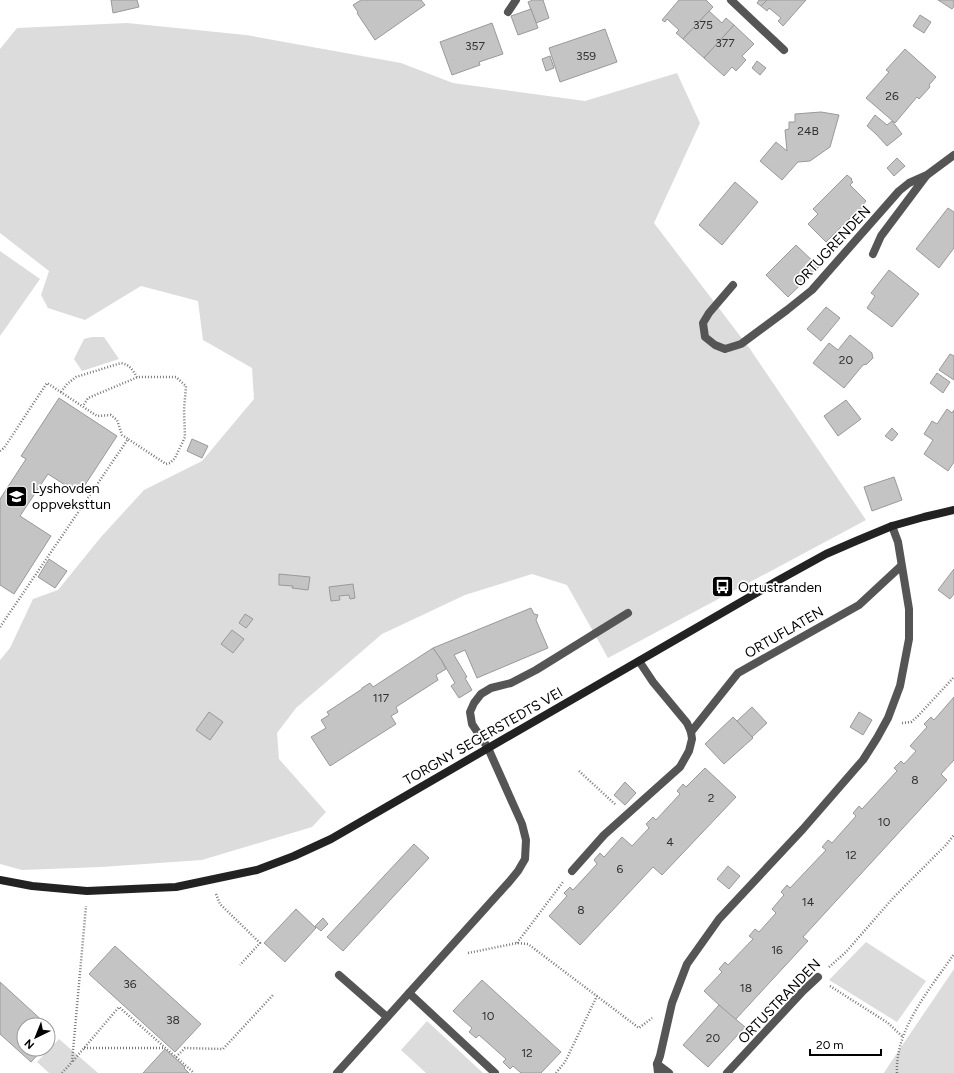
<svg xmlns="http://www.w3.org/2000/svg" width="954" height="1073" font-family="Figtree,sans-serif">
<rect width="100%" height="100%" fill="#fff"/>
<!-- green -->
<g fill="#dcdcdc">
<path d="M127,23L246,35L401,63L453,83L585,101L677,73L700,123L654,223L750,349L866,520L608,658L567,585L532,574L465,595L382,634L296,708L277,733L279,759L326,812L312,827L202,860L101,867L22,870L0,864V660L10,648L33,599L58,590L101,537L144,490L202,461L254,399L252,368L203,340L198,301L141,286L85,320L48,308L41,295L49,271L0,233V49L17,28Z"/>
<path d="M0,251L40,279L0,336Z"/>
<path d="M92,337H104L119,359L82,371L74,359L84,339Z"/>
<path d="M866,942L926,981L897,1022L829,980Z"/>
<path d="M954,969V1073H884L889,1065Z"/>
<path d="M427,1021L483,1073H426L401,1050Z"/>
<path d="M59,1039L98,1073H49L37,1062Z"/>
</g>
<!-- building -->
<g fill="#c4c4c4" stroke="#999">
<path d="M111,0H137L139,7L113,13Z"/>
<path d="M361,0H421L425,5L375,40L357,13L358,12L353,5Z"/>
<path d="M533,0H543L549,18L536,23L528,2Z"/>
<path d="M679,0H706L713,7L683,39L676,33L679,30L667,19L665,22L662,20Z"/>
<path d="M759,0H767L761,6L757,3Z"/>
<path d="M767,0H806L783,26L778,21L781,18L769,8L767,11L761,6Z"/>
<path d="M938,0H954V6L952,9Z"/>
<path d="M531,9L538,28L518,35L511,16Z"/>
<path d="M709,11L722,23L726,18L734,25L704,58L683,39Z"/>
<path d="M920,15L931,22L924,33L913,26Z"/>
<path d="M492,23L503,54L479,62L480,65L452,75L440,42Z"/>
<path d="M734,25L754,44L742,56L746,60L736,71L732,67L724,76L704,58Z"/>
<path d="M605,29L617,62L560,82L549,48Z"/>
<path d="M905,49L936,77L929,85L930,87L919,99L917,97L895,123L866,98L889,72L886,70Z"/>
<path d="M550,56L554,68L546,71L542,59Z"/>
<path d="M757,61L766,68L760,75L752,68Z"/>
<path d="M821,112L839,115L830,147L810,161L798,162L782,180L760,161L776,142L787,151L785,130L789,129V122H795V114Z"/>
<path d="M875,115L887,125L892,121L902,134L887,146L876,134L867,126Z"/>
<path d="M897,158L905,166L894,176L887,168Z"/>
<path d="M847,175L852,179L851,180L853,182L850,185L866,201L861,207L866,212L865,217L862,220L857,221L852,216L826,242L808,224L818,214L813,209Z"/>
<path d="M735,182L758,202L722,245L699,225Z"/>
<path d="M948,208L954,212V248L939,268L916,249Z"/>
<path d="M796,245L819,267L788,297L766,275Z"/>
<path d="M889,270L919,294L892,327L867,308L875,296L871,293Z"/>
<path d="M826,307L840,318L821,341L807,329Z"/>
<path d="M850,335L872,353V354L873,358L867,364L863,365L844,388L813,363L829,343L838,350Z"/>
<path d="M950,354L954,356V380L939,370Z"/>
<path d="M937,373L950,382L943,393L930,383Z"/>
<path d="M59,398L117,436L79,494L48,474L20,516L51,536L14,594L0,585V499L26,459L21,456Z"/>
<path d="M846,400L861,419L838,436L824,416Z"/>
<path d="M947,409L952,413L954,410V462L948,471L924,454L933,440L924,434L932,421L937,424Z"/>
<path d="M892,428L898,434L892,441L885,436Z"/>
<path d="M192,439L208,446L202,458L187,451Z"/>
<path d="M894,477L902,500L872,511L864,487Z"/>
<path d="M49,559L67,571L55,588L38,577Z"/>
<path d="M954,569V594L950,599L938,590Z"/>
<path d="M279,574L310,577L308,590L292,588L293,586L279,585Z"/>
<path d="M353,584L355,598L350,599L349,595L339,596L340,600L331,601L329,587Z"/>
<path d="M531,608L534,614L538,615L536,620L548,648L477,678L465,650L454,655L467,677L465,678L472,690L459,698L451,686L455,683L442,661L433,648Z"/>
<path d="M245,614L253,619L246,628L239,623Z"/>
<path d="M232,630L244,639L233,653L221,644Z"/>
<path d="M433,648L442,661L446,669L436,675L438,680L396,707L398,712L391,716L396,724L330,766L311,737L326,728L321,720L329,715L327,712L362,689V688L370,683L373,687Z"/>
<path d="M954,697V760L941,774L947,780L803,937L808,941L735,1020L704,991L722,972L719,969L725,962L728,965L753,939L749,936L755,929L759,932L776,913L772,909L784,895L781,892L787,885L790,888L826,850L822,847L828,840L832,843L856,816L853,813L859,806L862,809L897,771L894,768L901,761L904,764L916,751L910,746L927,727L924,724L931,717L934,720Z"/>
<path d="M752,707L767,723L752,737L737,721Z"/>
<path d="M209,712L223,722L210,740L196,730Z"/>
<path d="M859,712L872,720L863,735L850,727Z"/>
<path d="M733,717L753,738L724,764L705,744Z"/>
<path d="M705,768L736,797L662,875L653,867L580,945L549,916L567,896L564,893L570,887L573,890L597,864L594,860L600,853L604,857L622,837L632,846L649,828L646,824L653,817L656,820L680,794L677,791L683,784L686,787Z"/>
<path d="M625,782L636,793L625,805L614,795Z"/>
<path d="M414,844L429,858L343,951L327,937Z"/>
<path d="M728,866L740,876L729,889L717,879Z"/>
<path d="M296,909L316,928L285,962L264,943Z"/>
<path d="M323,918L328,924L321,931L315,926Z"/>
<path d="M115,946L201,1024L175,1052L89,974Z"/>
<path d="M482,980L561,1052L541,1073H521L513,1066L510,1069L503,1062L506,1059L479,1035L476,1038L469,1032L472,1028L453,1011Z"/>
<path d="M0,982L47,1025H24V1049H43L31,1062L0,1034Z"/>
<path d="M719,1005L745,1027L708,1067L683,1045Z"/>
<path d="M48,1030L54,1035L48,1041Z"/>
<path d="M165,1049L185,1067L184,1068L189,1073H143Z"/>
</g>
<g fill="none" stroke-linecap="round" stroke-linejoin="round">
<!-- path -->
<g stroke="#777" stroke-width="2.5" stroke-dasharray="1 2" stroke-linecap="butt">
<path d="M61,392L67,384L76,377L121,363C130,365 132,369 137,377"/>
<path d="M0,451L4,448L47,383L97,416L111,415L117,420L122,435L128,439"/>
<path d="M0,627L128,439L166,464L170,463L175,458L185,437L184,410L186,386L176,377H138L88,398L83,406"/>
<path d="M902,723L911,722L918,716L954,677"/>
<path d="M579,771L616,805"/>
<path d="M216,894L220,904L260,943L240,965"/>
<path d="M517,943L563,882"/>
<path d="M468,953L517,943L528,944L639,1028L652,1018"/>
<path d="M829,967L846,952L893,898L946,845L954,835"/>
<path d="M830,986L888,1023L903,1037"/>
<path d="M84,1048H165"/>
<path d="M176,1057L185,1048L223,1049L273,995"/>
<path d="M73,1061L119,1007L194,1073"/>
<path d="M62,1073L72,1062L86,906"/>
<path d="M556,1073L565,1062L597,996"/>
<path d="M897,1073C895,1029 930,989 954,954"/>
</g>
<!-- service -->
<g stroke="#555" stroke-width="8">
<path d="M873,254L881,236L926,176"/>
<path d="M733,285L709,313L703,323L705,337L715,345L725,349L741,344L787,310L812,290L899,191L909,183L927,175L954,155"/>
<path d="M691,732L738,673L859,605L901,566"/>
<path d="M572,871L604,835L680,767L689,751L692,739L691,732L687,723L653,682L639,661"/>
<path d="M339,975L387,1017"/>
<path d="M409,993L495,1073"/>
<path d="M657,1064L669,1073"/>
<path d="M337,1073L509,882L518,871L525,859L526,840L522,824L518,815L488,748L472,724L470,712L474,703L481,694L491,688L511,683L536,670L628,613"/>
<path d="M727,1073L803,991L818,977"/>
</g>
<!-- minor -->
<g stroke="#555" stroke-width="8">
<path d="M731,0L784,50"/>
<path d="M508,12L516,0"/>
<path d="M658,1073L657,1064L660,1056L672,1003L687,964L719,919L803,829L863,760L877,738L888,718L900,686L909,639V609L898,542L892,526"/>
</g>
<!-- secondary -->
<path stroke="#222" stroke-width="8" d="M0,880L32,886L87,891L176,887L257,870L294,856L331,839L777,581L826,554L856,541L892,526L924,517L954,510"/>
</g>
<!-- icons -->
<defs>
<symbol id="school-square" viewBox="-11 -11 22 22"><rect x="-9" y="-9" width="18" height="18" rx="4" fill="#000" stroke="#fff"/><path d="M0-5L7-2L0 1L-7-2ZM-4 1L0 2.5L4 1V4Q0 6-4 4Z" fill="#fff"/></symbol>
<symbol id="bus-square" viewBox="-11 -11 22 22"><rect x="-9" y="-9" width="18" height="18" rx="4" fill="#000" stroke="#fff"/><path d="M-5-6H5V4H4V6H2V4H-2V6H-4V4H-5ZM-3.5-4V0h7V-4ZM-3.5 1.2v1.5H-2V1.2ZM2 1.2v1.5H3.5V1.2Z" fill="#fff"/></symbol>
</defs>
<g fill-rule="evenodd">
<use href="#school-square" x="4" y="484" width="25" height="25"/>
<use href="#bus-square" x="710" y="574" width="25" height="25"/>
</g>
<g text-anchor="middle" stroke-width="3.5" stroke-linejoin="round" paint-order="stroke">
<!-- number labels -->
<g font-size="12" fill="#313131">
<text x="703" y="29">375</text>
<text x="725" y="47">377</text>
<text x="475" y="50">357</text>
<text x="586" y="60">359</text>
<text x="892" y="100">26</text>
<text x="808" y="135">24B</text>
<text x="846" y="364">20</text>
<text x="381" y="702">117</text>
<text x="915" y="784">8</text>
<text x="711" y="802">2</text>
<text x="884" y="826">10</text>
<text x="670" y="846">4</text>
<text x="851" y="859">12</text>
<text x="620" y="873">6</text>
<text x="808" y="906">14</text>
<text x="581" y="914">8</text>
<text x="777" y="954">16</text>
<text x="130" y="988">36</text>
<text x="746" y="992">18</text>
<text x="488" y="1020">10</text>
<text x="173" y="1024">38</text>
<text x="713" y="1042">20</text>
<text x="527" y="1057">12</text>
</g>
<!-- street labels -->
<g font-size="14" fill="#000" stroke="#fff">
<text transform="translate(832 246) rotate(-47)" y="5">ORTUGRENDEN</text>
<text transform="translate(784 632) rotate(-30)" y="5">ORTUFLATEN</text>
<text transform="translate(483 736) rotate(-30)" y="5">TORGNY SEGERSTEDTS VEI</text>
<text transform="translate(779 1001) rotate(-46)" y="5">ORTUSTRANDEN</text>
</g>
<!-- poi labels -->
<g font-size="14" fill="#000" stroke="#fff" text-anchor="start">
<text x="32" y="493">Lyshovden<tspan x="32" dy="16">oppveksttun</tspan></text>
<text x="738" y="592">Ortustranden</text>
</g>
</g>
<!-- north arrow -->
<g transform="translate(36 1037) rotate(223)"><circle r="19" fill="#ffffff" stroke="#999999"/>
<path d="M0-3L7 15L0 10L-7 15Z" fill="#000000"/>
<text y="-6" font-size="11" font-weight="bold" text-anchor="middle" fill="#000000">N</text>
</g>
<!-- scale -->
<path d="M810 1049v6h71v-6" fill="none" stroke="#000000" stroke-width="2"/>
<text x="816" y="1049" font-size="12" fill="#000000" stroke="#ffffff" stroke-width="3" paint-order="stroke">20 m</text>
</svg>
